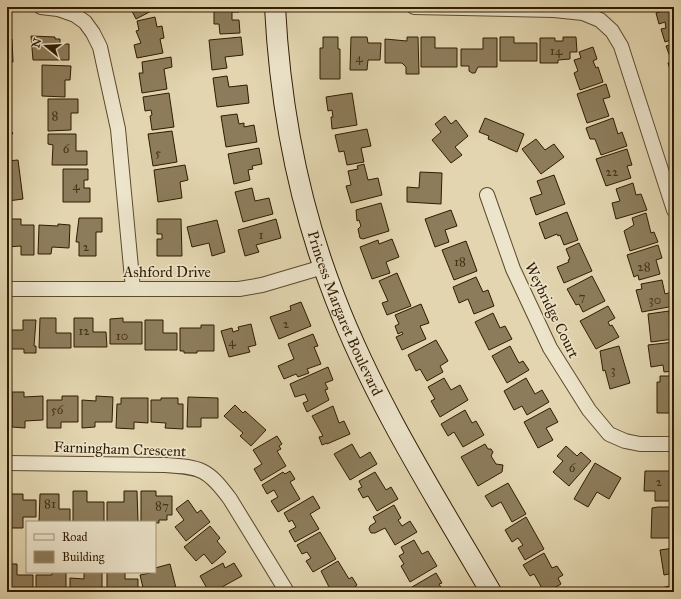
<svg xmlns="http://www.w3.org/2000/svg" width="681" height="599" font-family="'IM FELL Great Primer',serif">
  <rect width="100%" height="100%" fill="#e2d5af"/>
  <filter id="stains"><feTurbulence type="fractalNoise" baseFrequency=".005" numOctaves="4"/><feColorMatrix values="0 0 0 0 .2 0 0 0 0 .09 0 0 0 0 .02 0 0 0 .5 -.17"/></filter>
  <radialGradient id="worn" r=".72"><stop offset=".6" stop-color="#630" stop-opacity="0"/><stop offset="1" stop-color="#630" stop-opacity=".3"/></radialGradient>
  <!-- building -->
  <g fill="#8d7c5b" stroke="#301c00">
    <path d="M 130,7 L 159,7 L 136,19 Z"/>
    <path d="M 214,7 L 239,7 L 239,12 L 232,12 L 232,20 L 239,20 L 240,33 L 220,34 L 219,24 L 214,24 Z"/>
    <path d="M 674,7 L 674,39 L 665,42 L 661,29 L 666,28 L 665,22 L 659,24 L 656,13 Z"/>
    <path d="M 155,17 L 157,27 L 162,26 L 164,38 L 160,39 L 163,53 L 137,58 L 134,45 L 141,43 L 136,31 L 139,30 L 137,21 Z"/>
    <path d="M 31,36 L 55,37 L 55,39 L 60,39 L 60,44 L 69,44 L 69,60 L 33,60 Z"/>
    <path d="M 241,37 L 243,55 L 225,57 L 227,68 L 212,70 L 209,40 Z"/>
    <path d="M 323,37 L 338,37 L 338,49 L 340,49 L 340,79 L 320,79 L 320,48 L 323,48 Z"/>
    <path d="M 351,37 L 367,37 L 368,43 L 381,43 L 380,60 L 368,60 L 367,70 L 350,70 Z"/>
    <path d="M 407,37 L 418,37 L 419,74 L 406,74 L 406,67 L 402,63 L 385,63 L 385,39 L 407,41 Z"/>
    <path d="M 421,37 L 435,37 L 435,48 L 457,48 L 457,67 L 421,67 Z"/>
    <path d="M 500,37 L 514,37 L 514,43 L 537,43 L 537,61 L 500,61 Z"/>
    <path d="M 563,37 L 576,37 L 577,52 L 570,52 L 570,59 L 558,60 L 558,63 L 540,63 L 540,38 L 555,38 L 555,41 L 563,41 Z"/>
    <path d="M 483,38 L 497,38 L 497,67 L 478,67 L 475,73 L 472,73 L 469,71 L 469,66 L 461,66 L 461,49 L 483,49 Z"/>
    <path d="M 7,39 L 12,39 L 13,62 L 7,63 Z"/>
    <path d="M 674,44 L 674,75 L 672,76 L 668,63 L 672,62 L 666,46 Z"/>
    <path d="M 593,47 L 597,59 L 593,61 L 596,68 L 598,67 L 603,82 L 580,90 L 574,73 L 578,71 L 574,60 L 581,58 L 579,52 Z"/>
    <path d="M 171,57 L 172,67 L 164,69 L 167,89 L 142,93 L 139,73 L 143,73 L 142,62 Z"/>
    <path d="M 42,65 L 71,66 L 70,80 L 65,80 L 65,97 L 42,96 Z"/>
    <path d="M 227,76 L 229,87 L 247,85 L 249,103 L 217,107 L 213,78 Z"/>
    <path d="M 606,84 L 610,97 L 603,99 L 609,116 L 587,123 L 577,94 Z"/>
    <path d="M 169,93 L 174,127 L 152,130 L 150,116 L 152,115 L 151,110 L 145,111 L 143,97 Z"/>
    <path d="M 352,93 L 357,125 L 332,129 L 331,117 L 333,117 L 332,110 L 328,111 L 326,97 Z"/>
    <path d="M 48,99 L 78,99 L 78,113 L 71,113 L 71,130 L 48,131 Z"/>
    <path d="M 237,114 L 239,124 L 244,123 L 244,127 L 254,125 L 257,142 L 226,147 L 221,116 Z"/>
    <path d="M 445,116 L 451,124 L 456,120 L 468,136 L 455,147 L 462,155 L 451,163 L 432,140 L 441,132 L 435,124 Z"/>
    <path d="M 485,118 L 524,134 L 517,152 L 488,139 L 489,136 L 479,132 Z"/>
    <path d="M 613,118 L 618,134 L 622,132 L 627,146 L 601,155 L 595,139 L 590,139 L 586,128 Z"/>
    <path d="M 7,128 L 13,133 L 7,141 Z"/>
    <path d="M 367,129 L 371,146 L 361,148 L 364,162 L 347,165 L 344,151 L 339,152 L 335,135 Z"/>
    <path d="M 172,131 L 177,162 L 153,166 L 148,134 Z"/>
    <path d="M 48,134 L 76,134 L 76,151 L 87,151 L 87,165 L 52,165 L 53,145 L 48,144 Z"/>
    <path d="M 536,139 L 545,150 L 554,144 L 564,157 L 541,174 L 522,149 Z"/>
    <path d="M 259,148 L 262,164 L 252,166 L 253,169 L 248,170 L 250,180 L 234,184 L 228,154 Z"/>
    <path d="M 627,149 L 632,165 L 627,166 L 631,178 L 606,186 L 596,159 Z"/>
    <path d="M 18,160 L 23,199 L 8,201 L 7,161 Z"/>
    <path d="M 364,164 L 368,180 L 378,178 L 382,195 L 351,203 L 346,186 L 351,185 L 348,171 L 358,169 L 357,166 Z"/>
    <path d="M 185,165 L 188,180 L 180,182 L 182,198 L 158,202 L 154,170 Z"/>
    <path d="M 63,169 L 88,169 L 88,180 L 84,180 L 84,188 L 90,188 L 90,202 L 63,202 Z"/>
    <path d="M 420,172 L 442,173 L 441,204 L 407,202 L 407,187 L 419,188 Z"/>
    <path d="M 554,175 L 565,204 L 536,215 L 530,198 L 542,194 L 537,181 Z"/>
    <path d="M 633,183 L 636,195 L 641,194 L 647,210 L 616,219 L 612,203 L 620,201 L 616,189 Z"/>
    <path d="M 252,188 L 255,201 L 269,198 L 273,214 L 243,222 L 235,192 Z"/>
    <path d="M 381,203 L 389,231 L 363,239 L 360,238 L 358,229 L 361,226 L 359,220 L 357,221 L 356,210 Z"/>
    <path d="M 451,210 L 457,226 L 445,230 L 449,242 L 435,247 L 425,219 Z"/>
    <path d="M 567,212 L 578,240 L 564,245 L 560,235 L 558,236 L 557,234 L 545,239 L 539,223 Z"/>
    <path d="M 646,213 L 651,233 L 654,232 L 658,242 L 630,251 L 624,231 L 634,225 L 632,218 Z"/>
    <path d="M 79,218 L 102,218 L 102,232 L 96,232 L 96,256 L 79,256 L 79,242 L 76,242 Z"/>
    <path d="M 7,219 L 21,219 L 21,225 L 34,225 L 34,255 L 21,255 L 21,246 L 7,247 Z"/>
    <path d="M 157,219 L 181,219 L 182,256 L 157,256 L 157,239 L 162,239 L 162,234 L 157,234 Z"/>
    <path d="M 276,219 L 281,238 L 256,245 L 259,252 L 245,256 L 238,230 Z"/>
    <path d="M 217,220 L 225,252 L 212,256 L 209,243 L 192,247 L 187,227 Z"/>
    <path d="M 58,224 L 70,225 L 69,248 L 52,247 L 51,254 L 38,254 L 39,225 L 58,226 Z"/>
    <path d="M 392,239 L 399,257 L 386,262 L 390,273 L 372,279 L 360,247 L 378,240 L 379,244 Z"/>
    <path d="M 466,241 L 477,271 L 454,280 L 442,250 Z"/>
    <path d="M 579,243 L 592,271 L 564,283 L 557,267 L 569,262 L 568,260 L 570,259 L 566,249 Z"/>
    <path d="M 658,245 L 662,258 L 656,260 L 660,274 L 639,280 L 638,275 L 634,277 L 627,255 Z"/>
    <path d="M 397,273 L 411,306 L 387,315 L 382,303 L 388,301 L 379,281 Z"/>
    <path d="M 592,276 L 605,301 L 583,312 L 579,304 L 576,305 L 567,289 Z"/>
    <path d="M 476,277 L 483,292 L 488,290 L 494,306 L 474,314 L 468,299 L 459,303 L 453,287 Z"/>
    <path d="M 662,280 L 665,294 L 672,292 L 674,306 L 642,312 L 636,290 L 642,289 L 641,284 Z"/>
    <path d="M 301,302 L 311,326 L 279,339 L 270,317 L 291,310 L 290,306 Z"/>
    <path d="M 421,304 L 429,323 L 420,326 L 426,339 L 402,350 L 396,337 L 403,334 L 402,332 L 398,334 L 395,326 L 399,324 L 395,315 Z"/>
    <path d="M 608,306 L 615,318 L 608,322 L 610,326 L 612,325 L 619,337 L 596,349 L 580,321 Z"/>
    <path d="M 669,311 L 671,329 L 674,329 L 674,339 L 651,342 L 648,314 Z"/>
    <path d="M 493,313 L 500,328 L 505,326 L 512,339 L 489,350 L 475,322 Z"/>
    <path d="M 40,318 L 56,318 L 56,333 L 71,333 L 71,348 L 39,348 Z"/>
    <path d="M 74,318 L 93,318 L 93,332 L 106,332 L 107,347 L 74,347 Z"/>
    <path d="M 123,318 L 123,322 L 142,322 L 142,344 L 110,344 L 110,319 Z"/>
    <path d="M 23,320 L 36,320 L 34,346 L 36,346 L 36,353 L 24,353 L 24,349 L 7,349 L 7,330 L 23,330 Z"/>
    <path d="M 145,320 L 163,320 L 163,333 L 177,333 L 177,350 L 145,350 Z"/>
    <path d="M 251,324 L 256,345 L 248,347 L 250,352 L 229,357 L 221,331 L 232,328 L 233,332 L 239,330 L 238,327 Z"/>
    <path d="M 201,325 L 214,325 L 214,351 L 197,351 L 197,353 L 184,353 L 184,351 L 180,351 L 180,328 L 201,328 Z"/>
    <path d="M 313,334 L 318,346 L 314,347 L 321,364 L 307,369 L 309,373 L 298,377 L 296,374 L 284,379 L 278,366 L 294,359 L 288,344 Z"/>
    <path d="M 436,340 L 448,361 L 440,366 L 443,372 L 427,381 L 420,369 L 416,371 L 408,355 Z"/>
    <path d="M 674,342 L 674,371 L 664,372 L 663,365 L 651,367 L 648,345 Z"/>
    <path d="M 510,346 L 519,363 L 523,361 L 529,370 L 507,383 L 492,356 Z"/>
    <path d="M 619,346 L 630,383 L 610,389 L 605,370 L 603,371 L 600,351 Z"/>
    <path d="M 328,367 L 333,380 L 325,383 L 328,389 L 325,390 L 329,400 L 307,412 L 303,403 L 308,401 L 305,394 L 295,397 L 290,384 Z"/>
    <path d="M 660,376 L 674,376 L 674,413 L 657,413 L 657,382 L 660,382 Z"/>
    <path d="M 444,378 L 451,390 L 460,385 L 468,400 L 440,417 L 431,401 L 435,399 L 428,387 Z"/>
    <path d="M 526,378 L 535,394 L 542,390 L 549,402 L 527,415 L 522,406 L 514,410 L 504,391 Z"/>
    <path d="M 12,392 L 24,392 L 24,397 L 43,396 L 43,420 L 25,421 L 25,428 L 12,427 Z"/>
    <path d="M 62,396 L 78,396 L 78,422 L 61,422 L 61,428 L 47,428 L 47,400 L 62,400 Z"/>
    <path d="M 96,396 L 113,397 L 112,422 L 95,422 L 95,427 L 82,428 L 82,400 L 96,401 Z"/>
    <rect x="7" y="397" width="2" height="31"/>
    <path d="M 188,397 L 218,398 L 218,418 L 201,418 L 201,427 L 187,427 Z"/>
    <path d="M 121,398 L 148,398 L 148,423 L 134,422 L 134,429 L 116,428 L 117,404 L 121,404 Z"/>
    <path d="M 161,398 L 178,398 L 178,404 L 183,404 L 183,429 L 165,428 L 166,423 L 151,422 L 151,400 L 161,400 Z"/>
    <path d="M 235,405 L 243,413 L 245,411 L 266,430 L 251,446 L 240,436 L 243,433 L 224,416 Z"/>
    <path d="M 333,406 L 339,423 L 344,421 L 350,434 L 327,444 L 327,443 L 322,445 L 319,437 L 323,436 L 312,416 Z"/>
    <path d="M 550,408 L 558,422 L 546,428 L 553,440 L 538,448 L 524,422 Z"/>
    <path d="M 465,410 L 472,423 L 476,421 L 484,435 L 463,447 L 454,432 L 448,436 L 441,424 Z"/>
    <path d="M 277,436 L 282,444 L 279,446 L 281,449 L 277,451 L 286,466 L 261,481 L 254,469 L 262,464 L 253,450 Z"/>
    <path d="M 352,444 L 360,458 L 370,452 L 377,464 L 350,480 L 334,454 Z"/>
    <path d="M 485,444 L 488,449 L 491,449 L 493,452 L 491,456 L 496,464 L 503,465 L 502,472 L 478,486 L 461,457 Z"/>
    <path d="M 566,446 L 577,456 L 581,452 L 591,461 L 569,486 L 553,472 L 563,461 L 557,456 Z"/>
    <path d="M 595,463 L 621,478 L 609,499 L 597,492 L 588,507 L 574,499 Z"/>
    <path d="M 290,471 L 295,479 L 290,482 L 300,499 L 278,512 L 271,501 L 278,497 L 274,490 L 267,494 L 262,485 L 283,472 L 285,474 Z"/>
    <path d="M 645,471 L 674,471 L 673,501 L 655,501 L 655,491 L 644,491 Z"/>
    <path d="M 375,472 L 386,490 L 391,487 L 398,499 L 377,511 L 368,496 L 363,498 L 358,489 L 362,487 L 359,481 Z"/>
    <path d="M 508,483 L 526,514 L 512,522 L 501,502 L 492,507 L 485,496 Z"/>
    <path d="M 73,491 L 87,491 L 87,502 L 104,502 L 104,522 L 73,522 Z"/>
    <path d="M 124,491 L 137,491 L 138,522 L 107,522 L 107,502 L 124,502 Z"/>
    <path d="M 141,491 L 156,491 L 156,496 L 172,496 L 172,515 L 167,515 L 167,520 L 159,520 L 159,523 L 141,522 Z"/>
    <path d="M 7,494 L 23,494 L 23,500 L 36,500 L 36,517 L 23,517 L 23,528 L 7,528 Z"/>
    <path d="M 40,494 L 59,494 L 59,509 L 70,509 L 70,522 L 39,522 Z"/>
    <path d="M 313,496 L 320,508 L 310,514 L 319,529 L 295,542 L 289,531 L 296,527 L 292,520 L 289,522 L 284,513 Z"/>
    <path d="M 188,500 L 197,513 L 201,510 L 210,522 L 186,541 L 175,527 L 184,520 L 176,509 Z"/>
    <path d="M 394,505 L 401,518 L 398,520 L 402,526 L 410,521 L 417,532 L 395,545 L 385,528 L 375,533 L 371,533 L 369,529 L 370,526 L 376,522 L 373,517 Z"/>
    <path d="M 658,507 L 674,507 L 674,538 L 651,538 L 652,508 Z"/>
    <path d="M 526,517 L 544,549 L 525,560 L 518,548 L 523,545 L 518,538 L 512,542 L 505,530 Z"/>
    <path d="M 210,526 L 220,538 L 217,541 L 226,552 L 212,564 L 204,554 L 196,561 L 184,547 Z"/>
    <path d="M 320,532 L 336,559 L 313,572 L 306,561 L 311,558 L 307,552 L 302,554 L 297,545 Z"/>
    <path d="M 414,540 L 422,554 L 428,551 L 437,566 L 410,582 L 401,566 L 404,564 L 399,556 L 404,553 L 401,547 Z"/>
    <path d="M 674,548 L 674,573 L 664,575 L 660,550 Z"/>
    <path d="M 544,553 L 552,568 L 557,566 L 563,575 L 558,578 L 561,584 L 547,592 L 544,592 L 534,574 L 530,576 L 523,565 Z"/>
    <path d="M 338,561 L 349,579 L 352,577 L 357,585 L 349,592 L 324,592 L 329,587 L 321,571 Z"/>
    <path d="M 223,563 L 225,568 L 234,563 L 242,576 L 222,587 L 223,591 L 221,592 L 209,592 L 200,576 Z"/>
    <path d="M 7,564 L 17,564 L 17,575 L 33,575 L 33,592 L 7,592 Z"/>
    <path d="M 170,564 L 176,588 L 158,592 L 144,592 L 140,575 L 155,572 L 155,568 Z"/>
    <path d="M 52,572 L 66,572 L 66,592 L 36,592 L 36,575 L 52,575 Z"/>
    <path d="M 84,572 L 102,572 L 102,592 L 70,592 L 70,578 L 84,579 Z"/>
    <path d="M 107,572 L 125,572 L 125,579 L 138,579 L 138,592 L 107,592 Z"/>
    <path d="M 436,573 L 442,583 L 439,584 L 443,591 L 449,588 L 452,592 L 415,592 L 412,587 Z"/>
    <path d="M 674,585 L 674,592 L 653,592 L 653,590 Z"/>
    <path d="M 565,587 L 568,592 L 556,592 Z"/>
  </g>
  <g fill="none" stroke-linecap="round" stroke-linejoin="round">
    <!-- street casing -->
    <g stroke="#5c4a2c" stroke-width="16">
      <g id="street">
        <path d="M 41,7 L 58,9 L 75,15 L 85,22 L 93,33 L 100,47 L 118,129 L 133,289"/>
        <path d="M 414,7 L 554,10 L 583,13 L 600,20 L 612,31 L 621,46 L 674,210"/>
        <path d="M 487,195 L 513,269 L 550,348 L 589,410 L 609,434 L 625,441 L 640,444 L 674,444"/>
        <path d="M 7,289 L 239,289 L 262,285 L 323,267"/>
        <path d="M 7,463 L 165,465 C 201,467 208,469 230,499 L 287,592"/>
      </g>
    </g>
    <!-- secondary casing -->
    <g stroke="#301c00" stroke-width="22">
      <g id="secondary">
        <path id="s1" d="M 275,7 C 280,105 299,206 335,298 C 375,402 435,496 491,592"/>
      </g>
    </g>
    <!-- street -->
    <use href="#street" stroke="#ece4cb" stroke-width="14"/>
    <!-- secondary -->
    <use href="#secondary" stroke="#ece4cb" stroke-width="20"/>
  </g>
  <g text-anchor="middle" stroke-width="3.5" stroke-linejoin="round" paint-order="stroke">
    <!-- number labels -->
    <g font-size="13" fill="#473417">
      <text x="556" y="55">14</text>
      <text x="359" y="62">4</text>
      <text x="55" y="120">8</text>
      <text x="66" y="153">6</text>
      <text x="158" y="157">5</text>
      <text x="612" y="176">22</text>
      <text x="76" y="190">4</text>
      <text x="261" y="239">1</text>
      <text x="86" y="251">2</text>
      <text x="460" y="266">18</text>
      <text x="644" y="271">28</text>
      <text x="582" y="301">7</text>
      <text x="655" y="304">30</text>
      <text x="286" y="328">2</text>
      <text x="84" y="335">12</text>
      <text x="122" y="340">10</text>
      <text x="232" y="346">4</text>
      <text x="613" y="374">3</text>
      <text x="57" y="414">56</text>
      <text x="572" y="472">6</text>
      <text x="659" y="486">2</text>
      <text x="50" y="508">81</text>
      <text x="162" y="510">87</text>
    </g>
    <!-- street labels -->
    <g font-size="15" fill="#301c00" stroke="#ece4cb">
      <text x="167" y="277">Ashford Drive</text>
      <text transform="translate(552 310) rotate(64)" y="5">Weybridge Court</text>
      <text dy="5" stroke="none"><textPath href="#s1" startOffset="316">Princess Margaret Boulevard</textPath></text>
      <text transform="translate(120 449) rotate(2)" y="5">Farningham Crescent</text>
    </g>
  </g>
  <!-- margin -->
  <rect width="681" height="599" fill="none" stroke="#e2d5af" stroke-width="24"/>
  <rect x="8" y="8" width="665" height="583" fill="none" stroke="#301c00" stroke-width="2"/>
  <rect x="12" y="12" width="657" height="575" fill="none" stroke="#301c00"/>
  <!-- legend -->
  <rect x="26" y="521" width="130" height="52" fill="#ece4cb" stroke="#a1947a"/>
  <rect x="34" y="534" width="20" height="6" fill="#ece4cb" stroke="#a1947a"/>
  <text x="62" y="541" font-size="12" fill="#301c00">Road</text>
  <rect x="34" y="551" width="20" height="12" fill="#8d7c5b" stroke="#a1947a"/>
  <text x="62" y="561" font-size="12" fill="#301c00">Building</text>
  <!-- north arrow -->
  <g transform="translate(46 46) rotate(288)" stroke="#ece4cb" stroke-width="3" paint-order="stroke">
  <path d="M0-3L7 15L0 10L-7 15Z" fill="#301c00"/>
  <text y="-6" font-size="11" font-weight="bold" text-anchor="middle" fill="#301c00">N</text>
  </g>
  <rect width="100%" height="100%" filter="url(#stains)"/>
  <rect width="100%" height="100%" fill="url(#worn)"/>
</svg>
